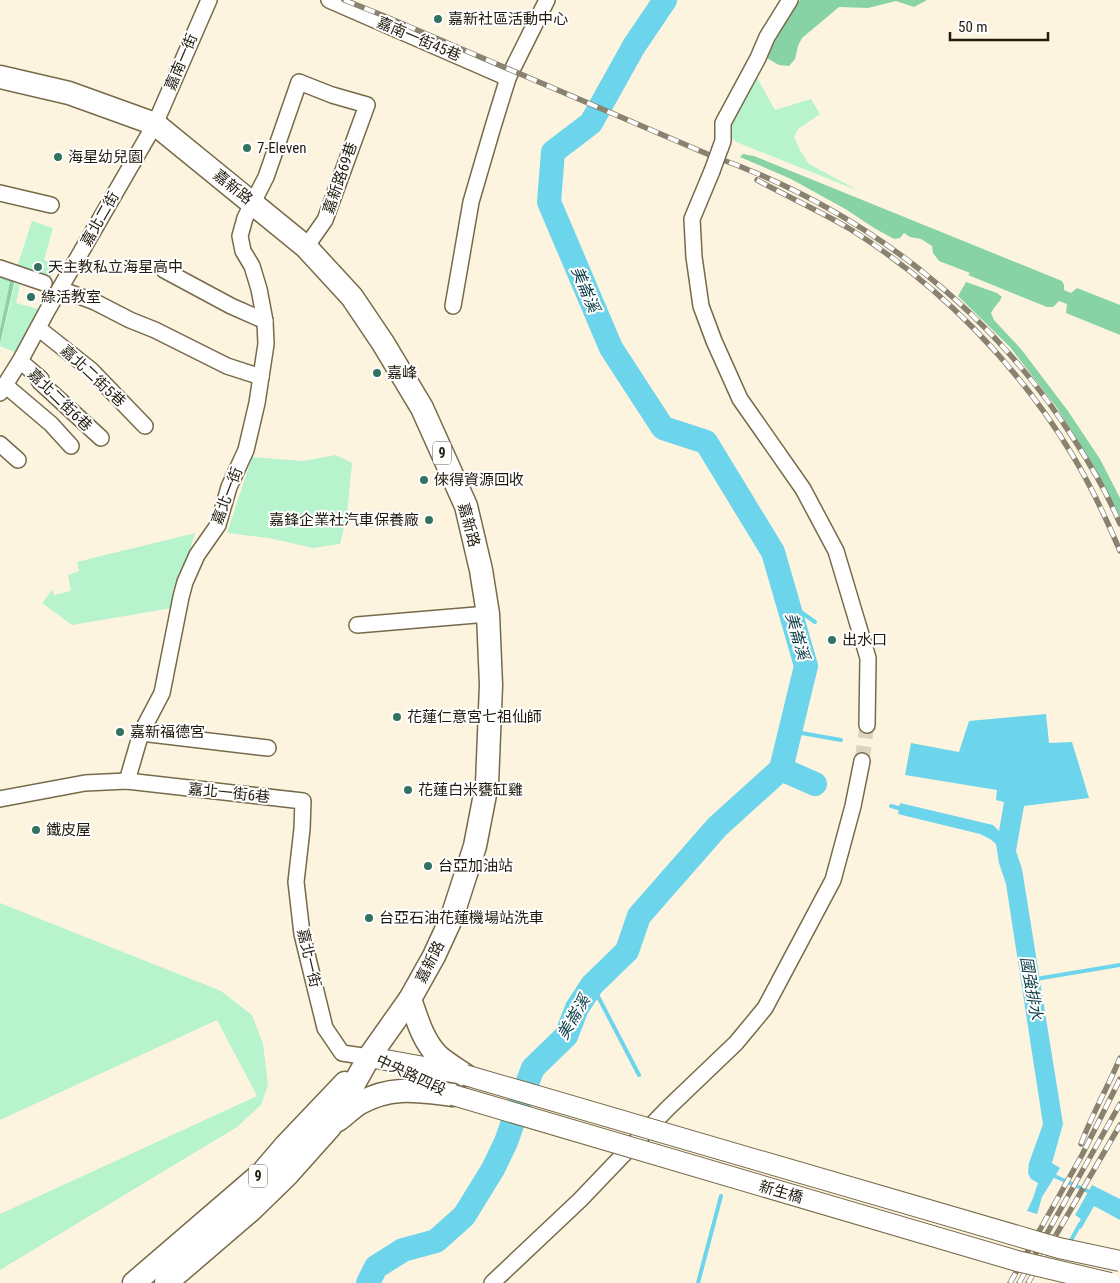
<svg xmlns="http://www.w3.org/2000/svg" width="1120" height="1283" font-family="'Roboto Condensed','Noto Sans TC',sans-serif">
  <rect width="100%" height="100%" fill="#fdf4df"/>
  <!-- green -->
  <g fill="#b7f3cd">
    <path d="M 755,74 L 775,110 L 811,99 L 820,114 L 798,129 L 794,137 L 801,152 L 809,164 L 859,191 L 736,142 L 728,135 L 727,126 Z"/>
    <path d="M 32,221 L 53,228 L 44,260 L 56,264 L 52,276 L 46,275 L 45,279 L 16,270 Z"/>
    <path d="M 0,278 L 10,282 L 0,327 Z"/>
    <path d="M 15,283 L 20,285 L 16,303 L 41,310 L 22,355 L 0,346 Z"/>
    <path d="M 336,455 L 352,463 L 347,515 L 340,544 L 313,548 L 269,538 L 227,533 L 252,457 L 303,461 Z"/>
    <path d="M 195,533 L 172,608 L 72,625 L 42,603 L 53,589 L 54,595 L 71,591 L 68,575 L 79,571 L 77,562 Z"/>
    <path d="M 0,903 L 221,991 L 252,1015 L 263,1044 L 268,1085 L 261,1105 L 237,1127 L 0,1270 L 0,1214 L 257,1096 L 217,1020 L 0,1120 Z"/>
  </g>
  <!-- forest -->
  <g fill="#87d3a5">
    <path d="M 800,0 L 927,0 L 914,7 L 896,1 L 868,8 L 839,7 L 802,38 L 798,46 L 795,59 L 789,66 L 779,65 L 765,57 L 782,26 Z"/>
    <path d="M 743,154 L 754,156 L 1062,281 L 1064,285 L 1064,290 L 1071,293 L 1077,288 L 1120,305 L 1120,335 L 1066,313 L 1067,304 L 1059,301 L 1053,307 L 1047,307 L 968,275 L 970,273 L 939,261 L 933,253 L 932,246 L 921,239 L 910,237 L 904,233 L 900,238 L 894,239 L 874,228 L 847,210 L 791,179 L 740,157 Z"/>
    <path d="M 0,273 L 15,279 L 0,344 L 0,329 L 10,282 L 0,278 Z"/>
    <path d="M 966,282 L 997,293 L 1002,297 C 999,303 994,307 991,313 L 994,320 L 1021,349 L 1068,411 L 1100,459 L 1120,498 L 1120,517 L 1094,467 L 1057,408 L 1010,347 L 958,296 Z"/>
  </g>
  <!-- water -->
  <g fill="#6cd4eb">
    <path d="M 1046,714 L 1049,743 L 1072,742 L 1089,798 L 1024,806 L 1016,851 L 1022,869 L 1063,1124 L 1052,1163 L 1060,1168 L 1042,1197 L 1037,1214 L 1027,1211 L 1033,1198 L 1038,1183 L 1031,1179 L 1028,1173 L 1029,1163 L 1043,1124 L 1006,884 L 999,863 L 996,844 L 990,839 L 980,834 L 898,814 L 900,803 L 993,825 L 999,831 L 1004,802 L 996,800 L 997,790 L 905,775 L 911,743 L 959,752 L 969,721 Z"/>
    <path d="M 1092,1185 L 1120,1199 L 1120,1220 L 1094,1206 L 1081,1229 L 1077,1227 L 1081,1219 L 1075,1215 Z"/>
  </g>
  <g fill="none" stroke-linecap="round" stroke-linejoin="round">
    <!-- stream -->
    <g stroke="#6cd4eb" stroke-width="4">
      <path d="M 788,603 L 815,622"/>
      <path d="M 790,731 L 841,740"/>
      <path d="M 891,806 L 902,809"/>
      <path d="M 1036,979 L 1120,965"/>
      <path d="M 592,985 L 639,1075"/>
      <path d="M 1050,1174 L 1092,1193"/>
      <path d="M 1069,1244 L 1080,1224"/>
      <path d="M 698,1283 L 721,1196"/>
    </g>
    <!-- river -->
    <g stroke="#6cd4eb" stroke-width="24">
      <path d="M 781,769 L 815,784"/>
      <path d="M 368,1283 L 376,1267 L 403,1250 L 436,1241 L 464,1216 L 493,1169 L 506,1142 L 521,1099 L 533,1068 L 566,1036 L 577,1008 L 592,985 L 627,951 L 639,916 L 717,827 L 781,769 L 806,666 L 773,552 L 706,442 L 663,428 L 611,348 L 549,202 L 553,152 L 591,123 L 634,46 L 665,0"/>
    </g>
    <!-- street-tunnel -->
    <path stroke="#dcd3c0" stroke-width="15" stroke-dasharray="15 8" stroke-linecap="butt" d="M 862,761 L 867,725"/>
    <!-- street casing -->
    <g stroke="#776a49" stroke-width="18">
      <g id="street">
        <path d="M 329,0 L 508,78"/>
        <path d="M 720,149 L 723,141 L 723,123 L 758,58 L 767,37 L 790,0"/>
        <path d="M 712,171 L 692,219 L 694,257 L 701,306 L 714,341 L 740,399 L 803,489 L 836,551 L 868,658 L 867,725"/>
        <path d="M 0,193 L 51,205"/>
        <path d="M 0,268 L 44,283"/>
        <path d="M 164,270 L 231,306 L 265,321"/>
        <path d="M 60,289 L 95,302 L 130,320 L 155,330 L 227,366 L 261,377"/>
        <path d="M 453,306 L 471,202 L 492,130 L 508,78 L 547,0"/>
        <path d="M 38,328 L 91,370 L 145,426"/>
        <path d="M 20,361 L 41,379 L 39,381 L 101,438"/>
        <path d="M 5,385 L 51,424 L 71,446"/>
        <path d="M 0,393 L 20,361 L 47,311 L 155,124 L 209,0"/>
        <path d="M 0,444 L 18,460"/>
        <path d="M 357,625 L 488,614"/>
        <path d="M 141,733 L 268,748"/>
        <path d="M 127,781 L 141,733 L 162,693 L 181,597 L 185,582 L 197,555 L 218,525 L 229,487 L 246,450 L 257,403 L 266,344 L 265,321 L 259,289 L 252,266 L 243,251 L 240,236 L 245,218 L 266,177 L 299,82 L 332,95 L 367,105 L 325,220 L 306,247"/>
        <path d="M 0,799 L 85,783 L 127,781 L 303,801 L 302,829 L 296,882 L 302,934 L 325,1028 L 342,1053 L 369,1057"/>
        <path d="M 492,1283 L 580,1200 L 667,1109 L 736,1043 L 765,1008 L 833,880 L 853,806 L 862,761"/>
      </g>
    </g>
    <!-- secondary casing -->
    <g stroke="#776a49" stroke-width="22">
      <path id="secondary" d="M 369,1057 L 463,1074"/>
    </g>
    <!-- primary casing -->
    <g stroke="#776a49" stroke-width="25">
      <g id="primary">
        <path d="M 0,77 L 69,93 L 155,124 L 306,247 L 352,297 L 383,343 L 422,408 L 466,506 L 481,570 L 488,614 L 491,685 L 487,784 L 475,846 L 452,917 L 434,956 L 410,999 L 369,1057 L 330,1127 L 288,1174 L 250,1211 L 166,1283"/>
        <path d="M 410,999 C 417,1019 423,1041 438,1056 C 446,1063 456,1069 465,1075"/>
        <path d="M 338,1120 C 346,1114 353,1107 360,1103 C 392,1085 419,1091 453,1095"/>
        <path d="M 134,1283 L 263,1172 L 286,1145 L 345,1083"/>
      </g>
    </g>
    <!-- street -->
    <use href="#street" stroke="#fff" stroke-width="15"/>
    <!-- secondary -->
    <use href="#secondary" stroke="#fff" stroke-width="20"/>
    <!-- primary -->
    <use href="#primary" stroke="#fff" stroke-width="22"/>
    <!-- rail casing -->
    <g stroke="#898271" stroke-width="5.5">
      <g id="rail">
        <path d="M 344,0 L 382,15 L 712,156 C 861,208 990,307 1075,441 C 1092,467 1108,495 1120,524"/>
        <path d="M 757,180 C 788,197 820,211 850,229 C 941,286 1018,365 1073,456 C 1091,486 1106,518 1120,551"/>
        <path d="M 1081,1144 C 1092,1114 1108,1087 1120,1058"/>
        <path d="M 1010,1283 L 1082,1155 L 1120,1079"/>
        <path d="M 1019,1283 L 1120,1104"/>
        <path d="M 1028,1283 L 1120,1125"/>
      </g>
    </g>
    <!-- rail -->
    <use href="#rail" stroke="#fff" stroke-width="4" stroke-dasharray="11" stroke-linecap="butt"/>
    <!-- street-bridge casing -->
    <g stroke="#776a49" stroke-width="18" stroke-linecap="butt">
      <path id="street-bridge" d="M 712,171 L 720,149"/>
    </g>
    <!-- secondary-bridge casing -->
    <g stroke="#776a49" stroke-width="22" stroke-linecap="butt">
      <g id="secondary-bridge">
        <path d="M 465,1075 L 1059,1248 L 1120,1261"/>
        <path d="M 453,1095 L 1017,1261 L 1110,1283"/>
      </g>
    </g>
    <!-- street-bridge -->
    <use href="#street-bridge" stroke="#fff" stroke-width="15"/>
    <!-- secondary-bridge -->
    <use href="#secondary-bridge" stroke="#fff" stroke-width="20"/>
  </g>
  <!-- markers -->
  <g fill="#317260" stroke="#fff" stroke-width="2">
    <circle cx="438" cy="19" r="5"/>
    <circle cx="247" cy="148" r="5"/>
    <circle cx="58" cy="157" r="5"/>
    <circle cx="38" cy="267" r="5"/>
    <circle cx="31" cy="297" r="5"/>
    <circle cx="377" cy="373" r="5"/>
    <circle cx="424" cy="480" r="5"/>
    <circle cx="429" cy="520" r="5"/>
    <circle cx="832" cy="640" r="5"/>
    <circle cx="397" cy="717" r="5"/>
    <circle cx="120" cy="732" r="5"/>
    <circle cx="408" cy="790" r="5"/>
    <circle cx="36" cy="830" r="5"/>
    <circle cx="428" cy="866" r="5"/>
    <circle cx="369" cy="918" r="5"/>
  </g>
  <g text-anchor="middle" stroke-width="4" stroke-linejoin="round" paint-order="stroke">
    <!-- shield labels -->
    <g fill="#fff" stroke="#635f56" stroke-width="1">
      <rect x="433" y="441.5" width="18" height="23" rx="4"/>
      <rect x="249" y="1164.5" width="18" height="23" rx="4"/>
    </g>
    <g font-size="14" font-weight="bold" fill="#201b0d">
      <text x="442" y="458">9</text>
      <text x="258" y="1181">9</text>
    </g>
    <!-- poi labels -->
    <g font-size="15" fill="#201b0d" stroke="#fff" text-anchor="start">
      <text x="448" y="24">嘉新社區活動中心</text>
      <text x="257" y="153">7-Eleven</text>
      <text x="68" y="162">海星幼兒園</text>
      <text x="48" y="272">天主教私立海星高中</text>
      <text x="41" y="302">綠活教室</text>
      <text x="387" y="378">嘉峰</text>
      <text x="434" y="485">倈得資源回收</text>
      <text x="419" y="525" text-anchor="end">嘉鋒企業社汽車保養廠</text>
      <text x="842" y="645">出水口</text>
      <text x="407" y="722">花蓮仁意宮七祖仙師</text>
      <text x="130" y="737">嘉新福德宮</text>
      <text x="418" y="795">花蓮白米甕缸雞</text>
      <text x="46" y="835">鐵皮屋</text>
      <text x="438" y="871">台亞加油站</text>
      <text x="379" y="923">台亞石油花蓮機場站洗車</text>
    </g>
    <!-- street labels -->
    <g font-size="15" fill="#201b0d" stroke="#fff">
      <text transform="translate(419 39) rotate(23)" y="5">嘉南一街45巷</text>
      <text transform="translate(181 62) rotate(-67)" y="5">嘉南一街</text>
      <text transform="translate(340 178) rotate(-71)" y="5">嘉新路69巷</text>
      <text transform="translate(233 187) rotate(39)" y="5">嘉新路</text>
      <text transform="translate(100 219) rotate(-60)" y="5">嘉北二街</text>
      <text transform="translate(93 376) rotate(43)" y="5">嘉北二街5巷</text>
      <text transform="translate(60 400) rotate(44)" y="5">嘉北二街6巷</text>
      <text transform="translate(227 496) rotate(-69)" y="5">嘉北一街</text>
      <text transform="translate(469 525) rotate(75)" y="5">嘉新路</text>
      <text transform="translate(229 793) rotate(6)" y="5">嘉北一街6巷</text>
      <text transform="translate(309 958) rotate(77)" y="5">嘉北一街</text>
      <text transform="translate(430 962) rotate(-63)" y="5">嘉新路</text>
      <text transform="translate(411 1075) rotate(25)" y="5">中央路四段</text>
      <text transform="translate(781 1192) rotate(16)" y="5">新生橋</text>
    </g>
    <!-- water labels -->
    <g font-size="16" font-style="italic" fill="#0a3c46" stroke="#fff">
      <text transform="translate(586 289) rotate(67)" y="6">美崙溪</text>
      <text transform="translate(798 636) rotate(74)" y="6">美崙溪</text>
      <text transform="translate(1032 988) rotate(80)" y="6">國強排水</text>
      <text transform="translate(573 1017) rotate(-60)" y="6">美崙溪</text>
    </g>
  </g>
  <!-- scale -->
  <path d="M950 32v8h98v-8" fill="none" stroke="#201b0d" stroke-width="2.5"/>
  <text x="958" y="32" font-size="15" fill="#201b0d" stroke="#ffffff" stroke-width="4" paint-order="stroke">50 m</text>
</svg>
